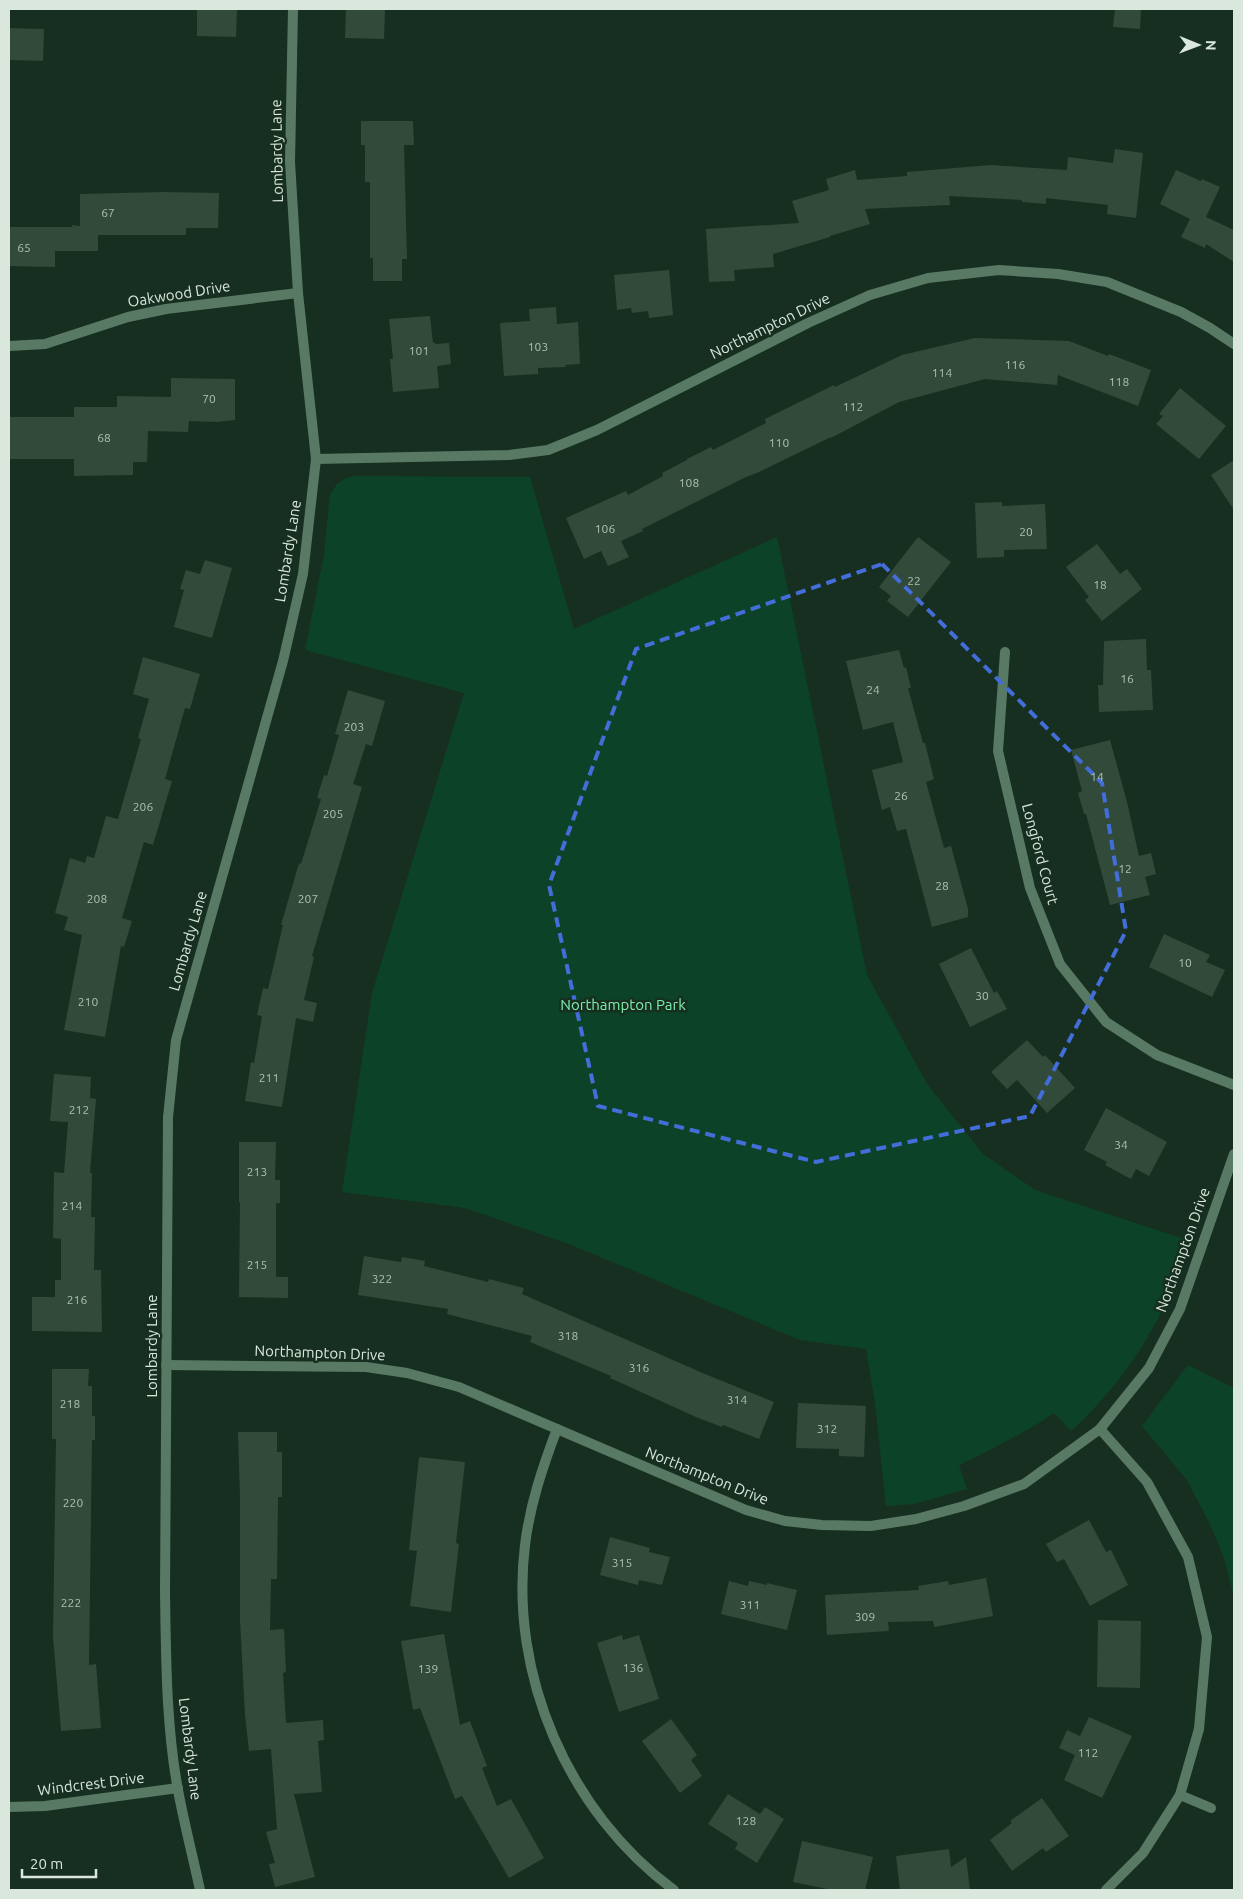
<svg xmlns="http://www.w3.org/2000/svg" width="1243" height="1899" font-family="Ubuntu,sans-serif">
  <rect width="100%" height="100%" fill="#172f20"/>
  <!-- green -->
  <g fill="#0c4328">
    <path d="M 355,476 L 530,477 L 574,629 L 777,537 L 867,975 L 927,1084 L 983,1154 L 1035,1190 L 1187,1240 C 1178,1265 1171,1292 1159,1316 C 1137,1360 1107,1398 1071,1431 L 1054,1413 C 1023,1434 992,1449 959,1465 L 967,1489 L 914,1504 L 886,1506 L 875,1403 L 866,1349 L 800,1340 L 569,1244 L 465,1208 L 342,1192 L 372,993 L 464,693 L 305,650 L 324,555 L 330,494 L 337,484 L 346,478 Z"/>
    <path d="M 1188,1365 L 1234,1388 L 1234,1596 L 1224,1558 L 1210,1524 L 1187,1480 L 1142,1426 Z"/>
  </g>
  <!-- building -->
  <g fill="#314a3a">
    <path d="M 197,9 L 237,9 L 236,37 L 197,36 Z"/>
    <path d="M 346,9 L 385,9 L 384,39 L 345,38 Z"/>
    <path d="M 1115,9 L 1141,9 L 1140,29 L 1113,27 Z"/>
    <path d="M 9,28 L 44,29 L 43,61 L 9,60 Z"/>
    <path d="M 361,121 L 413,121 L 414,145 L 404,145 L 407,259 L 402,259 L 402,281 L 373,281 L 373,258 L 370,258 L 370,182 L 365,182 L 365,145 L 361,145 Z"/>
    <path d="M 1115,149 L 1143,153 L 1136,218 L 1107,214 L 1108,205 L 1046,198 L 1046,204 L 1022,202 L 1022,200 L 949,196 L 950,205 L 865,209 L 870,224 L 830,236 L 830,237 L 773,254 L 774,267 L 734,270 L 735,281 L 709,282 L 706,229 L 799,223 L 792,201 L 829,190 L 826,179 L 855,170 L 857,180 L 907,176 L 907,172 L 990,165 L 1067,170 L 1068,157 L 1113,163 Z"/>
    <path d="M 1176,170 L 1201,181 L 1202,179 L 1220,187 L 1206,217 L 1234,230 L 1234,262 L 1206,244 L 1205,248 L 1181,237 L 1190,219 L 1160,204 Z"/>
    <path d="M 163,192 L 219,193 L 218,228 L 186,228 L 186,235 L 98,235 L 98,251 L 55,251 L 55,267 L 9,266 L 9,227 L 72,227 L 72,225 L 80,226 L 80,194 Z"/>
    <path d="M 669,270 L 673,315 L 649,318 L 648,311 L 632,313 L 631,308 L 617,310 L 614,275 Z"/>
    <path d="M 556,307 L 557,324 L 578,322 L 580,364 L 565,365 L 566,367 L 538,368 L 538,374 L 504,376 L 500,323 L 530,321 L 529,309 Z"/>
    <path d="M 430,316 L 433,343 L 435,342 L 435,344 L 449,343 L 451,364 L 437,366 L 439,388 L 393,392 L 390,359 L 393,359 L 389,319 Z"/>
    <path d="M 975,338 L 1069,341 L 1108,356 L 1109,354 L 1151,370 L 1138,406 L 1058,375 L 1057,385 L 985,379 L 899,402 L 831,438 L 831,437 L 759,472 L 746,477 L 642,529 L 643,531 L 621,541 L 629,557 L 608,566 L 601,551 L 584,559 L 566,518 L 626,491 L 628,495 L 663,476 L 662,473 L 687,460 L 687,459 L 711,447 L 713,450 L 766,423 L 765,419 L 834,385 L 835,387 L 902,355 Z"/>
    <path d="M 171,378 L 235,379 L 235,420 L 217,422 L 189,421 L 188,432 L 148,431 L 147,462 L 133,462 L 133,475 L 74,476 L 74,459 L 9,459 L 9,417 L 74,417 L 74,407 L 117,407 L 117,396 L 171,397 Z"/>
    <path d="M 1180,388 L 1226,426 L 1199,459 L 1156,424 L 1163,416 L 1159,414 Z"/>
    <path d="M 1234,460 L 1234,510 L 1211,475 Z"/>
    <path d="M 1002,502 L 1002,506 L 1045,504 L 1047,549 L 1004,550 L 1004,557 L 977,558 L 975,503 Z"/>
    <path d="M 918,537 L 951,562 L 908,617 L 887,601 L 891,596 L 879,587 Z"/>
    <path d="M 1097,544 L 1120,574 L 1127,569 L 1142,589 L 1102,621 L 1085,600 L 1089,597 L 1066,567 Z"/>
    <path d="M 205,560 L 232,568 L 212,638 L 174,627 L 184,590 L 180,589 L 186,570 L 200,574 Z"/>
    <path d="M 1146,639 L 1147,670 L 1151,670 L 1153,710 L 1099,712 L 1098,685 L 1103,685 L 1104,641 Z"/>
    <path d="M 899,650 L 904,668 L 906,667 L 911,688 L 908,688 L 923,743 L 925,743 L 934,779 L 926,782 L 944,848 L 951,846 L 968,909 L 968,917 L 932,927 L 906,829 L 897,831 L 890,807 L 882,810 L 872,770 L 903,762 L 893,722 L 863,730 L 846,661 Z"/>
    <path d="M 143,657 L 200,674 L 190,709 L 185,708 L 165,779 L 172,781 L 153,845 L 144,842 L 122,918 L 132,921 L 124,947 L 121,946 L 105,1037 L 64,1030 L 82,935 L 64,930 L 68,917 L 55,913 L 70,858 L 85,863 L 87,856 L 94,858 L 106,816 L 118,819 L 141,739 L 138,738 L 149,699 L 133,694 Z"/>
    <path d="M 348,690 L 385,701 L 372,746 L 366,744 L 353,784 L 362,787 L 312,956 L 314,957 L 304,1000 L 317,1003 L 313,1022 L 296,1018 L 282,1107 L 245,1101 L 251,1062 L 254,1063 L 262,1016 L 257,1015 L 263,988 L 268,989 L 283,925 L 281,925 L 299,863 L 301,864 L 321,799 L 317,798 L 324,775 L 327,776 L 339,735 L 335,734 Z"/>
    <path d="M 1110,740 L 1127,802 L 1139,856 L 1151,853 L 1156,874 L 1145,877 L 1150,895 L 1110,905 L 1086,814 L 1084,814 L 1078,793 L 1082,791 L 1071,750 Z"/>
    <path d="M 1164,934 L 1210,955 L 1206,962 L 1225,970 L 1212,997 L 1149,967 Z"/>
    <path d="M 971,948 L 994,993 L 997,991 L 1007,1009 L 970,1027 L 939,964 Z"/>
    <path d="M 1027,1040 L 1043,1057 L 1045,1055 L 1075,1088 L 1047,1113 L 1017,1080 L 1007,1089 L 991,1072 Z"/>
    <path d="M 54,1074 L 91,1077 L 90,1098 L 96,1099 L 90,1173 L 92,1173 L 91,1217 L 95,1217 L 94,1270 L 101,1270 L 102,1332 L 32,1331 L 32,1297 L 55,1297 L 55,1280 L 61,1280 L 61,1239 L 53,1238 L 54,1172 L 64,1173 L 68,1122 L 50,1121 Z"/>
    <path d="M 1106,1108 L 1167,1142 L 1149,1176 L 1136,1169 L 1131,1179 L 1105,1165 L 1107,1162 L 1084,1150 Z"/>
    <path d="M 239,1142 L 276,1142 L 275,1180 L 280,1180 L 280,1203 L 276,1203 L 276,1277 L 288,1277 L 288,1298 L 239,1297 L 240,1202 L 239,1202 Z"/>
    <path d="M 364,1256 L 401,1262 L 402,1257 L 425,1261 L 424,1266 L 488,1282 L 489,1279 L 524,1288 L 522,1294 L 705,1374 L 774,1402 L 759,1439 L 723,1425 L 722,1427 L 696,1417 L 610,1378 L 611,1376 L 530,1342 L 532,1336 L 447,1314 L 448,1309 L 358,1295 Z"/>
    <path d="M 52,1369 L 89,1369 L 88,1386 L 92,1386 L 92,1416 L 95,1416 L 95,1440 L 92,1440 L 89,1665 L 96,1664 L 101,1728 L 61,1731 L 53,1636 L 56,1439 L 52,1439 Z"/>
    <path d="M 798,1403 L 866,1406 L 864,1457 L 839,1456 L 839,1449 L 796,1448 Z"/>
    <path d="M 238,1432 L 277,1432 L 277,1452 L 282,1452 L 282,1497 L 278,1497 L 277,1579 L 271,1579 L 270,1630 L 284,1629 L 286,1672 L 283,1673 L 286,1723 L 323,1720 L 324,1740 L 318,1741 L 322,1792 L 294,1794 L 315,1877 L 275,1887 L 269,1864 L 275,1863 L 266,1832 L 277,1829 L 271,1749 L 249,1751 L 245,1715 L 240,1620 L 240,1497 Z"/>
    <path d="M 419,1457 L 465,1462 L 456,1543 L 459,1544 L 451,1612 L 410,1606 L 417,1551 L 409,1550 Z"/>
    <path d="M 1089,1520 L 1106,1552 L 1111,1550 L 1128,1585 L 1090,1606 L 1064,1559 L 1057,1562 L 1046,1544 Z"/>
    <path d="M 610,1537 L 650,1548 L 649,1552 L 670,1557 L 662,1585 L 639,1580 L 638,1585 L 600,1575 Z"/>
    <path d="M 986,1578 L 993,1616 L 934,1627 L 933,1621 L 888,1622 L 889,1631 L 827,1635 L 825,1595 L 919,1590 L 918,1586 L 948,1581 L 949,1585 Z"/>
    <path d="M 729,1581 L 748,1586 L 749,1581 L 767,1585 L 767,1583 L 797,1590 L 787,1630 L 721,1614 Z"/>
    <path d="M 1098,1620 L 1141,1621 L 1140,1688 L 1097,1687 Z"/>
    <path d="M 444,1634 L 460,1725 L 470,1721 L 487,1766 L 482,1768 L 497,1806 L 511,1799 L 544,1858 L 509,1878 L 462,1796 L 455,1799 L 420,1708 L 413,1710 L 401,1641 Z"/>
    <path d="M 622,1635 L 623,1640 L 639,1635 L 659,1699 L 619,1712 L 597,1643 Z"/>
    <path d="M 1089,1717 L 1132,1736 L 1102,1798 L 1064,1780 L 1075,1755 L 1059,1748 L 1067,1730 L 1080,1736 Z"/>
    <path d="M 671,1719 L 697,1755 L 691,1760 L 702,1776 L 680,1793 L 642,1741 Z"/>
    <path d="M 728,1794 L 760,1814 L 765,1807 L 784,1819 L 757,1863 L 735,1849 L 738,1843 L 708,1824 Z"/>
    <path d="M 1042,1798 L 1069,1836 L 1046,1852 L 1043,1848 L 1012,1871 L 990,1840 L 1012,1823 L 1010,1821 Z"/>
    <path d="M 802,1841 L 873,1857 L 865,1890 L 832,1890 L 793,1882 Z"/>
    <path d="M 949,1849 L 951,1867 L 966,1857 L 970,1890 L 900,1890 L 896,1856 Z"/>
  </g>
  <g fill="none" stroke-linecap="round" stroke-linejoin="round">
    <!-- minor -->
    <g stroke="#587a65" stroke-width="10">
      <path d="M 9,346 L 45,344 L 128,317 L 166,309 L 298,293"/>
      <path d="M 316,459 L 509,455 L 548,450 L 597,430 L 808,323 L 870,295 L 928,278 L 999,270 L 1058,274 L 1107,282 L 1181,312 L 1210,328 L 1234,344"/>
      <path d="M 1005,652 L 998,751 L 1030,888 L 1060,964 L 1106,1022 L 1157,1055 L 1234,1085"/>
      <path d="M 166,1365 L 366,1367 L 407,1373 L 459,1387 L 746,1510 L 785,1521 L 822,1525 L 871,1526 L 916,1519 L 964,1506 L 1024,1484 L 1100,1429 L 1149,1368 L 1180,1309 L 1234,1154"/>
      <path d="M 557,1429 C 543,1466 530,1504 525,1545 C 509,1675 568,1812 674,1890"/>
      <path d="M 1100,1429 L 1147,1482 L 1188,1557 L 1207,1637 L 1199,1729 L 1180,1795 L 1143,1853 L 1106,1890"/>
      <path d="M 1180,1795 L 1211,1808"/>
      <path d="M 9,1807 L 45,1806 L 178,1788"/>
      <path d="M 200,1890 C 193,1857 184,1823 178,1790 C 166,1726 166,1656 165,1592 L 168,1117 L 176,1040 L 283,661 L 303,574 L 316,459 L 298,293 L 290,162 L 293,9"/>
    </g>
  </g>
  <!-- marked area -->
  <path fill="none" stroke="#436dd9" stroke-width="4" stroke-dasharray="10 6" stroke-linejoin="round" d="M 882,564 L 1102,783 L 1126,931 L 1030,1116 L 816,1162 L 598,1106 L 549,885 L 636,649 Z"/>
  <g text-anchor="middle" stroke-width="5" stroke-linejoin="round" paint-order="stroke">
    <!-- number labels -->
    <g font-size="12" fill="#afc0b4">
      <text x="108" y="217">67</text>
      <text x="24" y="252">65</text>
      <text x="538" y="351">103</text>
      <text x="419" y="355">101</text>
      <text x="1015" y="369">116</text>
      <text x="942" y="377">114</text>
      <text x="1119" y="386">118</text>
      <text x="209" y="403">70</text>
      <text x="853" y="411">112</text>
      <text x="104" y="442">68</text>
      <text x="779" y="447">110</text>
      <text x="689" y="487">108</text>
      <text x="605" y="533">106</text>
      <text x="1026" y="536">20</text>
      <text x="914" y="585">22</text>
      <text x="1100" y="589">18</text>
      <text x="1127" y="683">16</text>
      <text x="873" y="694">24</text>
      <text x="354" y="731">203</text>
      <text x="1097" y="781">14</text>
      <text x="901" y="800">26</text>
      <text x="143" y="811">206</text>
      <text x="333" y="818">205</text>
      <text x="1125" y="873">12</text>
      <text x="942" y="890">28</text>
      <text x="97" y="903">208</text>
      <text x="308" y="903">207</text>
      <text x="1185" y="967">10</text>
      <text x="982" y="1000">30</text>
      <text x="88" y="1006">210</text>
      <text x="269" y="1082">211</text>
      <text x="79" y="1114">212</text>
      <text x="1121" y="1149">34</text>
      <text x="257" y="1176">213</text>
      <text x="72" y="1210">214</text>
      <text x="257" y="1269">215</text>
      <text x="382" y="1283">322</text>
      <text x="77" y="1304">216</text>
      <text x="568" y="1340">318</text>
      <text x="639" y="1372">316</text>
      <text x="737" y="1404">314</text>
      <text x="70" y="1408">218</text>
      <text x="827" y="1433">312</text>
      <text x="73" y="1507">220</text>
      <text x="622" y="1567">315</text>
      <text x="71" y="1607">222</text>
      <text x="750" y="1609">311</text>
      <text x="865" y="1621">309</text>
      <text x="633" y="1672">136</text>
      <text x="428" y="1673">139</text>
      <text x="1088" y="1757">112</text>
      <text x="746" y="1825">128</text>
    </g>
    <!-- street labels -->
    <g font-size="15" fill="#d9e7dd" stroke="#172f20">
      <text transform="translate(277 151) rotate(-91)" y="5">Lombardy Lane</text>
      <text transform="translate(179 294) rotate(-9)" y="5">Oakwood Drive</text>
      <text transform="translate(770 326) rotate(-26)" y="5">Northampton Drive</text>
      <text transform="translate(288 551) rotate(-81)" y="5">Lombardy Lane</text>
      <text transform="translate(1040 854) rotate(75)" y="5">Longford Court</text>
      <text transform="translate(188 941) rotate(-74)" y="5">Lombardy Lane</text>
      <text transform="translate(1183 1250) rotate(-70)" y="5">Northampton Drive</text>
      <text transform="translate(152 1346) rotate(-90)" y="5">Lombardy Lane</text>
      <text transform="translate(320 1353) rotate(2)" y="5">Northampton Drive</text>
      <text transform="translate(707 1476) rotate(22)" y="5">Northampton Drive</text>
      <text transform="translate(190 1749) rotate(83)" y="5">Lombardy Lane</text>
      <text transform="translate(91 1784) rotate(-7)" y="5">Windcrest Drive</text>
    </g>
    <!-- park labels -->
    <g font-size="15" fill="#7ef0ae" stroke="#172f20">
      <text x="623" y="1010">Northampton Park</text>
    </g>
  </g>
  <!-- border -->
  <rect width="1243" height="1899" fill="none" stroke="#d9e7dd" stroke-width="20"/>
  <!-- north arrow -->
  <g transform="translate(1198 45) rotate(91)" stroke="#172f20" stroke-width="4" paint-order="stroke">
  <path d="M0-4L9 19L0 12L-9 19Z" fill="#d9e7dd"/>
  <text y="-8" font-size="14" font-weight="bold" text-anchor="middle" fill="#d9e7dd">N</text>
  </g>
  <!-- scale -->
  <path d="M22 1869v8h74v-8" fill="none" stroke="#d9e7dd" stroke-width="2.5"/>
  <text x="30" y="1869" font-size="15" fill="#d9e7dd" stroke="#172f20" stroke-width="4" paint-order="stroke">20 m</text>
</svg>
